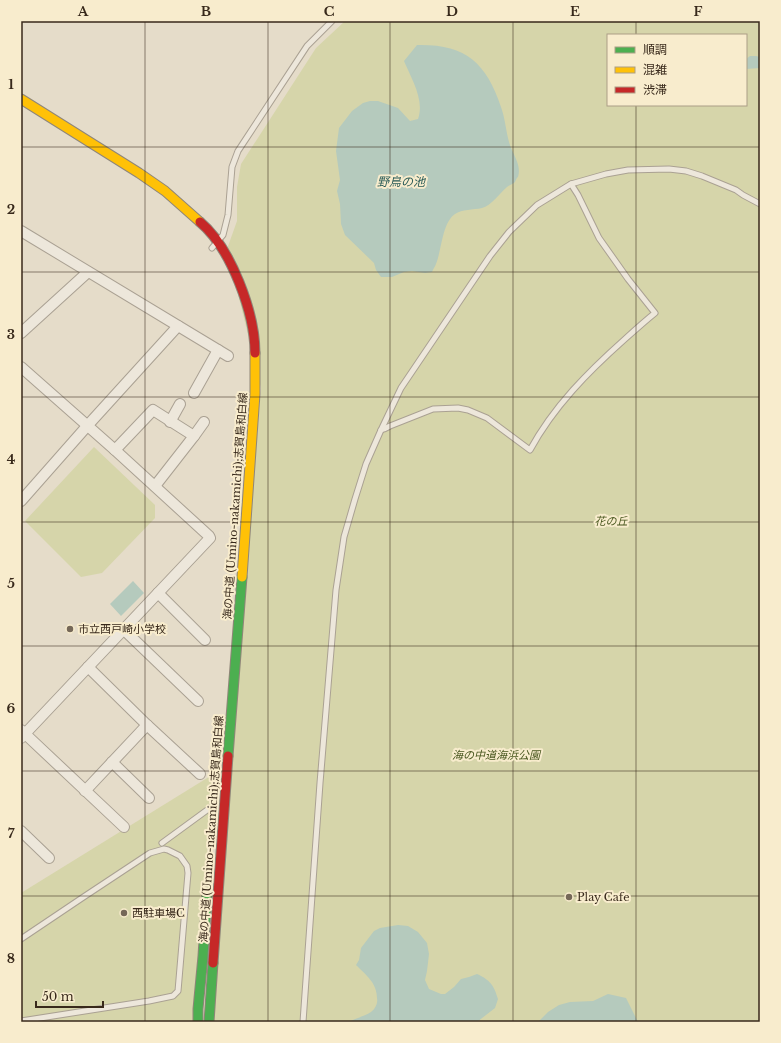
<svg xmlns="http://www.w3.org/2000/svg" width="781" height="1043" font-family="'Libre Baskerville','Noto Sans JP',serif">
  <rect width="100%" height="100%" fill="#e5dcc9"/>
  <!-- green -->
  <g fill="#d6d5aa" fill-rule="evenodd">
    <path d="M 345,21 L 760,21 L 760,1022 L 210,1022 L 261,388 L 227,249 L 237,221 L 237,187 L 241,164 L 316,48 ZM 608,35 L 746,35 L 746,105 L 608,105 Z"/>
    <path d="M 94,447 L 155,505 L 155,518 L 102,573 L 81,577 L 25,521 Z"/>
    <path d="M 212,775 L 211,802 L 194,1022 L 21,1022 L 21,893 Z"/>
  </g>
  <!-- water -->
  <g fill="#b5cabd">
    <path d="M 417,45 C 465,44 486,62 501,107 C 505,118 506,131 509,142 C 512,154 522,164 518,177 C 517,177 515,182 515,182 C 513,184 509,185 507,187 C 500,193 491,206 482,208 C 473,210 462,209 455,214 C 442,223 442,249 436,264 C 435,267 433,269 432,272 L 425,273 L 412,271 L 404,272 L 392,277 L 381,277 L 376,270 L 374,263 L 345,235 L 341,224 L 340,204 L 337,191 L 340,180 L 336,151 L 339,128 L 352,111 L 363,103 L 370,101 L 378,101 L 398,108 L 410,121 L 418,119 C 425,100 411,78 404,61 Z"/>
    <path d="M 750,56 L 756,56 L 760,57 L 760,68 L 746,69 L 746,59 Z"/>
    <path d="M 133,581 L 144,593 L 121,616 L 110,604 Z"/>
    <path d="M 398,925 L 408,926 L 418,932 L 427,943 L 429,954 L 427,971 L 425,980 L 429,989 L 441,994 L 445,994 L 454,987 L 461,979 L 469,977 L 477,974 C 490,980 494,985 498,999 L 495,1008 L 477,1022 L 349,1022 C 356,1018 365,1016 371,1012 C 376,1008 378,1003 377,998 C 377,983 366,975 356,965 L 359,960 L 361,948 L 374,931 L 380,928 Z"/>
    <path d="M 608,994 L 626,998 L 638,1022 L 538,1022 L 548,1012 L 559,1005 L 570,1002 L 593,1001 Z"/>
  </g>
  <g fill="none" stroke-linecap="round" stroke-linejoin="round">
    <!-- lane casing -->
    <g stroke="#aaa193" stroke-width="7">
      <g id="lane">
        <path d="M 212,248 L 223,235 L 228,215 L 232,167 L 238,151 L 307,46 L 332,21"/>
        <path d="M 381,430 L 384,429 L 390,426 L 433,409 L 458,408 L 468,410 L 487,418 L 530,450 C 554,406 588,372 625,339 C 635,330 645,321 655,313 L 628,279 L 599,238 L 578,195 L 571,184"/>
        <path d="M 162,843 L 214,805"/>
        <path d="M 21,939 L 82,898 L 150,853 L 164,849 L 168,850 L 180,856 L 187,866 L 188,873 L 178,991 L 173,996 L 149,1001 L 21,1021"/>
        <path d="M 303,1022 L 320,783 L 336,590 L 344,537 L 355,499 L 366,464 L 381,430 L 401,388 L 490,256 L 509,232 L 537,205 L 571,184 L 606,174 L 628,170 L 669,169 L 686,171 L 702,176 L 736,190 L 743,195 L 760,204"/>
      </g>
    </g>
    <!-- street casing -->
    <g stroke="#aaa193" stroke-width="12">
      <g id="street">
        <path d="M 21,231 L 218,350 L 194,393"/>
        <path d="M 21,333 L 88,272"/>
        <path d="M 218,350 L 228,356"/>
        <path d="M 21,367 L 115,450 L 209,536 L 210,538 L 21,738"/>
        <path d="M 170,422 L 180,404"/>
        <path d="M 194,436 L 204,422"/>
        <path d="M 115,450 L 153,410 L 194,436 L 155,486"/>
        <path d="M 21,501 L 88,425 L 178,326"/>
        <path d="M 158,593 L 205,640"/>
        <path d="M 123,629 L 198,701"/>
        <path d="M 88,667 L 147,725 L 200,774"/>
        <path d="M 21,730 L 124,827"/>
        <path d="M 112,762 L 149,798"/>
        <path d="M 85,791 L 147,725"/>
        <path d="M 21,831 L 49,858"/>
      </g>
    </g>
    <!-- fast casing -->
    <g stroke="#8f8679" stroke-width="11">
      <g id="fast">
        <path d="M 228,756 L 242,577"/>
        <path d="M 198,1022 L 198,1009 L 203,956 L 207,892"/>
        <path d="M 209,1022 L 213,963"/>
      </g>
    </g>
    <!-- slow casing -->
    <g stroke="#8f8679" stroke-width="11">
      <g id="slow">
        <path d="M 21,99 L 139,173 L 165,191 L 200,222"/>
        <path d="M 242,577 L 255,394 L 255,353"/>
      </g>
    </g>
    <!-- jam casing -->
    <g stroke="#8f8679" stroke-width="11">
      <g id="jam">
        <path d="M 200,222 C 231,248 255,313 255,353"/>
        <path d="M 213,963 L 228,756"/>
      </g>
    </g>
    <!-- lane -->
    <use href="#lane" stroke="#ede7db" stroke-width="5"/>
    <!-- street -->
    <use href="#street" stroke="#ede7db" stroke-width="10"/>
    <!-- fast -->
    <use href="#fast" stroke="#4caf50" stroke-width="9"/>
    <!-- slow -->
    <use href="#slow" stroke="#ffc107" stroke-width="9"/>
    <!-- jam -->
    <use href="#jam" stroke="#c62828" stroke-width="9"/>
  </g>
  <!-- grid -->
  <path fill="none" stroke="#38291b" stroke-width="1" stroke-opacity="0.55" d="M 145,21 L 145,1022M 268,21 L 268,1022M 390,21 L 390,1022M 513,21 L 513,1022M 636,21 L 636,35M 636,105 L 636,1022M 21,147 L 760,147M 21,272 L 760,272M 21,397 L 760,397M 21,522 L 760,522M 21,646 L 760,646M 21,771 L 760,771M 21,896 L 760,896"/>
  <!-- markers -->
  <g fill="#756858" stroke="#f8eccd" stroke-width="1.5">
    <circle cx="70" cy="629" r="4"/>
    <circle cx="569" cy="897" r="4"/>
    <circle cx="124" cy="913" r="4"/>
  </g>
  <g text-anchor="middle" stroke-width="4" stroke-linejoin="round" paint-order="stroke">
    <!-- street labels -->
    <g font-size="11" fill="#38291b" stroke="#f8eccd">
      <text transform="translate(235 506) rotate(-86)" y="4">海の中道 (Umino-nakamichi);志賀島和白線</text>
      <text transform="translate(211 829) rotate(-86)" y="4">海の中道 (Umino-nakamichi);志賀島和白線</text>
    </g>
    <!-- park labels -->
    <g font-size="11" font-style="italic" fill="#49571f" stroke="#f8eccd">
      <text x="611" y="525">花の丘</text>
      <text x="496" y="759">海の中道海浜公園</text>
    </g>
    <!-- poi labels -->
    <g font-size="11" fill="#38291b" stroke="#f8eccd" text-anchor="start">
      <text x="78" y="633">市立西戸崎小学校</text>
      <text x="577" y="901">Play Cafe</text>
      <text x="132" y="917">西駐車場C</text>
    </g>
    <!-- water labels -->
    <g font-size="12" font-style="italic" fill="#285a56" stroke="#f8eccd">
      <text x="401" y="186">野鳥の池</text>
    </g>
  </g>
  <!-- border -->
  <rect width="781" height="1043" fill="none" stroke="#f8eccd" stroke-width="44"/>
  <!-- legend -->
  <rect x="607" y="34" width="140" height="72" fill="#f8eccd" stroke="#ab9e86"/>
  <rect x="615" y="47" width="20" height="6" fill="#4caf50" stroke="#ab9e86"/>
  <text x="643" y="54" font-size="12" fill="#38291b">順調</text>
  <rect x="615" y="67" width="20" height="6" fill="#ffc107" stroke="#ab9e86"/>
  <text x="643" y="74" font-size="12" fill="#38291b">混雑</text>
  <rect x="615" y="87" width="20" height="6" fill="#c62828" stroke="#ab9e86"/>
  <text x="643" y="94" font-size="12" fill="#38291b">渋滞</text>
  <!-- scale -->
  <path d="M36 1001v6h67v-6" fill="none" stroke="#38291b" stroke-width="2"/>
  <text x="42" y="1001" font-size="12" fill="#38291b" stroke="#f8eccd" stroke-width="3" paint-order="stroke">50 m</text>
  <rect x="22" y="22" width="737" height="999" fill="none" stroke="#38291b" stroke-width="1.5"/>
  <g font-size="13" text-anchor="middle" font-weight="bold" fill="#38291b">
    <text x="83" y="16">A</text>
    <text x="206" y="16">B</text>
    <text x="329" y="16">C</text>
    <text x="452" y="16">D</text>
    <text x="575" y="16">E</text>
    <text x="698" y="16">F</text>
    <text x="11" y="89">1</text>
    <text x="11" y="214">2</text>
    <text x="11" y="339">3</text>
    <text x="11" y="464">4</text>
    <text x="11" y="588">5</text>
    <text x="11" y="713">6</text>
    <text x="11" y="838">7</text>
    <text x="11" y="963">8</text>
  </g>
</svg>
